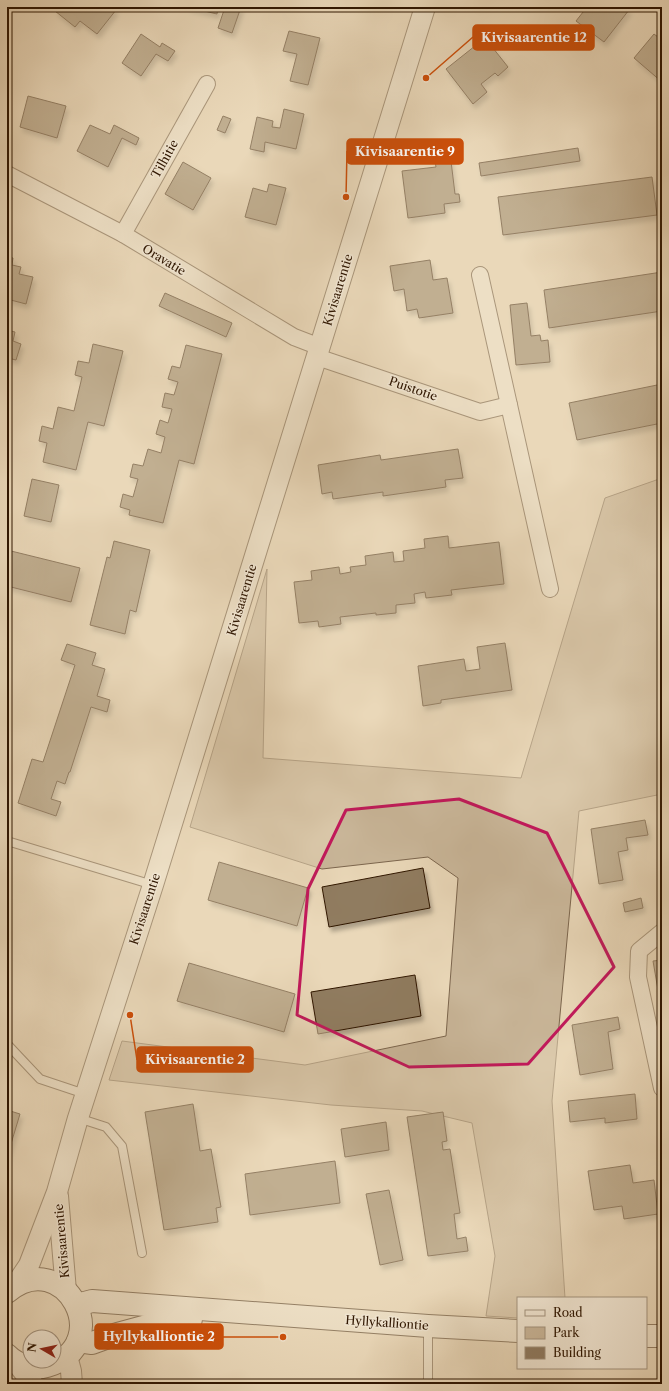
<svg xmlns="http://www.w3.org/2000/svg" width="669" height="1391" font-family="'Libre Caslon Text',serif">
  <defs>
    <filter id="shadow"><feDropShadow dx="2.5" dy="4.5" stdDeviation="2" flood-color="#0004"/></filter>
  </defs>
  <rect width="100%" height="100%" fill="#ead8b9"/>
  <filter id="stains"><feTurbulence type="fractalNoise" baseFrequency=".005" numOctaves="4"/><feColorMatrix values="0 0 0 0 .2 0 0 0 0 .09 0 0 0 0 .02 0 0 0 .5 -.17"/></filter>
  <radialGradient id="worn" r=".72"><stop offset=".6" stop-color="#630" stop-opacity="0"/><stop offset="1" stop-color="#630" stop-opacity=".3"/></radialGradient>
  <!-- green -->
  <path fill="#cab79a" stroke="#7c664e" d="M 662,478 L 662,794 L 579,811 L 552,1101 L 565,1298 L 518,1298 L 518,1318 L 486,1316 L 495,1256 L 472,1123 L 422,1111 L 331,1105 L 109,1080 L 122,1041 L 305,1065 L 446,1036 L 458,878 L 428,857 L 322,869 L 190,827 L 267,569 L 263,758 L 521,778 L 605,498 Z"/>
  <!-- building -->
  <g fill="#907b61" stroke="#2f1601" filter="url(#shadow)">
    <path d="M 59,7 L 112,7 L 116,10 L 97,34 L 80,21 L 75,27 L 55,11 Z"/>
    <path d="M 187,7 L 218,7 L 217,14 Z"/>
    <path d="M 225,7 L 241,7 L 232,33 L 218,28 Z"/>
    <path d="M 587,7 L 625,7 L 629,10 L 604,42 L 576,21 Z"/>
    <path d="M 289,31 L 320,38 L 308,85 L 290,81 L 297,54 L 283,51 Z"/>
    <path d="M 141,34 L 160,47 L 162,43 L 175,51 L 168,61 L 156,54 L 141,76 L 122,63 Z"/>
    <path d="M 654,34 L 662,40 L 662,82 L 634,58 Z"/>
    <path d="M 485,38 L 508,67 L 498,76 L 495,73 L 481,84 L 487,92 L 473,104 L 446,69 Z"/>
    <path d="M 28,96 L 66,106 L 57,138 L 20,127 Z"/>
    <path d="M 284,109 L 304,114 L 296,149 L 265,142 L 264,152 L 250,149 L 257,117 L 273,121 L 272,127 L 280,128 Z"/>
    <path d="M 223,116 L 231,119 L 225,133 L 217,130 Z"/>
    <path d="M 90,125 L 110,134 L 114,125 L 139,138 L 136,145 L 122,138 L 108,167 L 77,151 Z"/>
    <path d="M 578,148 L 580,161 L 481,176 L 479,163 Z"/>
    <path d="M 450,153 L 455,194 L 459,194 L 460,202 L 444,204 L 445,213 L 408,218 L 402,171 L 436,167 L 434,155 Z"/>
    <path d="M 183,162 L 211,178 L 193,210 L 165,194 Z"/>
    <path d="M 652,177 L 657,215 L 503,235 L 498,197 Z"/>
    <path d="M 269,184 L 286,188 L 276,225 L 245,217 L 253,188 L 267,192 Z"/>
    <path d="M 7,257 L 13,258 L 12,265 L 21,267 L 19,274 L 33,277 L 26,304 L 7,299 Z"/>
    <path d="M 430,260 L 433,280 L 447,278 L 453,313 L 419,318 L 417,309 L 407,311 L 404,289 L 394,291 L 390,266 Z"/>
    <path d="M 662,272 L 662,311 L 549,328 L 544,290 Z"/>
    <path d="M 165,293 L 232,323 L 226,337 L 159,306 Z"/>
    <path d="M 527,303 L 531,336 L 540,335 L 541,341 L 548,340 L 550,362 L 516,365 L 510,305 Z"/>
    <path d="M 7,330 L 15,332 L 13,341 L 21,344 L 16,360 L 8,358 L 7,361 Z"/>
    <path d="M 93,344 L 123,351 L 104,426 L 88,422 L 76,470 L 43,462 L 47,443 L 39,441 L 42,426 L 53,429 L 58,407 L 74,411 L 82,377 L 75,375 L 78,361 L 89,363 Z"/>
    <path d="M 186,345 L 222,354 L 194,464 L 179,460 L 163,523 L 129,515 L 130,510 L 120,507 L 123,494 L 133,497 L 138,479 L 130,477 L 133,464 L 143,466 L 148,449 L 161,453 L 165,437 L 156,434 L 160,420 L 168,423 L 172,409 L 162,407 L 165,393 L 174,395 L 178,382 L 168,379 L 172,366 L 180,368 Z"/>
    <path d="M 662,384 L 662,423 L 577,440 L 569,403 Z"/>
    <path d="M 458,449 L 463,478 L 445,480 L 446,487 L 383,496 L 383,492 L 333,499 L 332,492 L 322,494 L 318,465 L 380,455 L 381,460 Z"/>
    <path d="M 32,479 L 59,485 L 51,522 L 24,516 Z"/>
    <path d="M 448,536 L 449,548 L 499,542 L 504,584 L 451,590 L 452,595 L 426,598 L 425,592 L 414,594 L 415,603 L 396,605 L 396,613 L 376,615 L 376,613 L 340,617 L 341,624 L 319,627 L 318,621 L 299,623 L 294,582 L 312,580 L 311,571 L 339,567 L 340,574 L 351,572 L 350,567 L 366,565 L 365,556 L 393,552 L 394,562 L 404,561 L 403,551 L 425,548 L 424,539 Z"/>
    <path d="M 114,541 L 150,550 L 136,612 L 130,610 L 125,634 L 90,625 L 107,557 L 110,558 Z"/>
    <path d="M 7,550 L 80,568 L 71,602 L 7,586 Z"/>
    <path d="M 505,643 L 512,690 L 441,700 L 441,703 L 423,706 L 418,666 L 464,659 L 466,671 L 480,669 L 477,647 Z"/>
    <path d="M 67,644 L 96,653 L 92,665 L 105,669 L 97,696 L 110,700 L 107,712 L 91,707 L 70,772 L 69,772 L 65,784 L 57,781 L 51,799 L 61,802 L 56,816 L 18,803 L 32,759 L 43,762 L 75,665 L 61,660 Z"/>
    <path d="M 645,820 L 648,835 L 626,838 L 628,850 L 618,852 L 623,880 L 599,884 L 591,829 Z"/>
    <path d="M 219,862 L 308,888 L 297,926 L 208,900 Z"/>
    <path d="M 423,868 L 430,908 L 329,927 L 322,887 Z"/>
    <path d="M 641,898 L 643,908 L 625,912 L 623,903 Z"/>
    <path d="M 662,960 L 662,1013 L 653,961 Z"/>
    <path d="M 189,963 L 295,994 L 284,1032 L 177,1001 Z"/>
    <path d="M 415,975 L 421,1016 L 318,1034 L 311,992 Z"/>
    <path d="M 618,1017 L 620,1029 L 608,1032 L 613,1069 L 580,1075 L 572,1025 Z"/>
    <path d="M 635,1094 L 637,1119 L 605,1123 L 605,1118 L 570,1122 L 568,1101 Z"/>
    <path d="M 193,1104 L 200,1151 L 211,1149 L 221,1207 L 216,1208 L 218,1222 L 164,1230 L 145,1112 Z"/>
    <path d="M 7,1110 L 20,1114 L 7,1157 Z"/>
    <path d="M 443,1112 L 447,1141 L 442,1142 L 443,1150 L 450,1149 L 460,1213 L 454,1214 L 457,1239 L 466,1237 L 468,1251 L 428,1256 L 407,1117 Z"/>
    <path d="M 386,1122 L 389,1150 L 345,1157 L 341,1129 Z"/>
    <path d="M 335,1161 L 340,1203 L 250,1215 L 245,1174 Z"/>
    <path d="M 630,1165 L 633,1183 L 654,1180 L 658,1214 L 624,1219 L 622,1206 L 594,1210 L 588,1171 Z"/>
    <path d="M 389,1190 L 403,1260 L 380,1265 L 366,1194 Z"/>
  </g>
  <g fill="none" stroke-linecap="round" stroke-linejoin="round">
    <!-- service casing -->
    <g stroke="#5e462f" stroke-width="10">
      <g id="service">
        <path d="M 7,841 L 153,885"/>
        <path d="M 7,1044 L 40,1079 L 85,1094"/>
        <path d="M 78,1118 L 106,1127 L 122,1146 L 142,1253"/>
        <path d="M 428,1384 L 428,1327"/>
      </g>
    </g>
    <!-- minor casing -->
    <g stroke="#5e462f" stroke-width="18">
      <g id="minor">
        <path d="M 7,174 L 123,234 L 294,337 L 320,347"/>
        <path d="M 123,234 L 207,84"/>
        <path d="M 480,275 L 509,405"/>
        <path d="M 317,357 L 480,412 L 509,405 L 550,589"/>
        <path d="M 662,932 L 639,951 L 638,977 L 662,1088"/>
      </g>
    </g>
    <!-- tertiary casing -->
    <g stroke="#5e462f" stroke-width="22">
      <g id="tertiary">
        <path d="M 58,1196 L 66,1291"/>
        <path d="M 15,1286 L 29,1265 L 57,1192 L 78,1118 L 153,885 L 425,7"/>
        <path d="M 67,1356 L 71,1371 L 72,1384"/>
        <path d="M 16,1362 L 33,1384"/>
      </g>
    </g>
    <!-- secondary casing -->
    <g stroke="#2f1601" stroke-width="24">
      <g id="secondary">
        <path d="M 7,1292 C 64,1244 118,1345 47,1366 C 33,1370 17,1365 7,1355"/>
        <path d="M 77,1305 L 92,1301 L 428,1326 L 518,1331"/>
        <path d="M 646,1336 L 662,1336"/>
        <path d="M 78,1341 L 92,1343 L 117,1334 L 165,1321 L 191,1319"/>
      </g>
    </g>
    <!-- service -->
    <use href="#service" stroke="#f1e6d2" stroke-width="8"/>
    <!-- minor -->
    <use href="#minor" stroke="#f1e6d2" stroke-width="16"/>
    <!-- tertiary -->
    <use href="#tertiary" stroke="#f1e6d2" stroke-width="20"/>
    <!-- secondary -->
    <use href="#secondary" stroke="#f1e6d2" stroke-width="22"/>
  </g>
  <!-- marked area -->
  <path d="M0 0H669V1391H0ZM 459,799 L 547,833 L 614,967 L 528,1064 L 409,1067 L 297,1015 L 308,889 L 346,810 Z" fill="#ead8b9" fill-opacity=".55" fill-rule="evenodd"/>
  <path fill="none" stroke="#c2185b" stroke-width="3" stroke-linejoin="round" d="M 459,799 L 547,833 L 614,967 L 528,1064 L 409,1067 L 297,1015 L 308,889 L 346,810 Z"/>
  <g text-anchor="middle" stroke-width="3" stroke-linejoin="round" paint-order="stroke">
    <!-- street labels -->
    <g font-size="12" fill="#2f1601" stroke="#f1e6d2">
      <text transform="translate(165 159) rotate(-61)" y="4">Tilhitie</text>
      <text transform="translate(164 260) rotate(31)" y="4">Oravatie</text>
      <text transform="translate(338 290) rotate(-73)" y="4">Kivisaarentie</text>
      <text transform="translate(413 389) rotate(19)" y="4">Puistotie</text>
      <text transform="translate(242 600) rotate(-73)" y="4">Kivisaarentie</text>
      <text transform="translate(145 909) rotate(-72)" y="4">Kivisaarentie</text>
      <text transform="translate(62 1241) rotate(-95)" y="4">Kivisaarentie</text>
      <text transform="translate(387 1323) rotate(4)" y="4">Hyllykalliontie</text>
    </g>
  </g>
  <!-- callouts -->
  <path fill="none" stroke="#cc4f0a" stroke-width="1.5" d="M426 78L473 37M346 197L347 151M130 1015L137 1060M283 1337L223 1337"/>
  <g fill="#cc4f0a" stroke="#f1e6d2" stroke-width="1.5">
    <circle cx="426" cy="78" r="4"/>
    <circle cx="346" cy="197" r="4"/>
    <circle cx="130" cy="1015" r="4"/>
    <circle cx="283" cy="1337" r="4"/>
  </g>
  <g fill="#cc4f0a" stroke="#cc4f0a" stroke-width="1.5">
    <rect x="473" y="25" width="121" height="25" rx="4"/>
    <rect x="347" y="139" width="116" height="25" rx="4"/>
    <rect x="137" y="1047" width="116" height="25" rx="4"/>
    <rect x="95" y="1324" width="128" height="25" rx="4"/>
  </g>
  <g font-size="13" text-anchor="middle" font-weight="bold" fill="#fff">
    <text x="534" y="42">Kivisaarentie 12</text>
    <text x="405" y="156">Kivisaarentie 9</text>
    <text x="195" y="1064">Kivisaarentie 2</text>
    <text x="159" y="1341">Hyllykalliontie 2</text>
  </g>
  <!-- margin -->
  <rect width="669" height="1391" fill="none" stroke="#ead8b9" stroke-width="24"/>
  <rect x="8" y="8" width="653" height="1375" fill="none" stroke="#2f1601" stroke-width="2"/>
  <rect x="12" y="12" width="645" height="1367" fill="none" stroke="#2f1601"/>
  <!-- legend -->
  <rect x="517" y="1297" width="130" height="72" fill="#f1e6d2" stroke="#a3937e"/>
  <rect x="525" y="1310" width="20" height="6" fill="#f1e6d2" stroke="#a3937e"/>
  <text x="553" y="1317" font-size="12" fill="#2f1601">Road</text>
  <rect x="525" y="1327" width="20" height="12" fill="#cab79a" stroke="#a3937e"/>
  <text x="553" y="1337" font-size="12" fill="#2f1601">Park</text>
  <rect x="525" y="1347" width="20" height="12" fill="#907b61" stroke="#a3937e"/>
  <text x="553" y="1357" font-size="12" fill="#2f1601">Building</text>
  <!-- north arrow -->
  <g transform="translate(42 1349) rotate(279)"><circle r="19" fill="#f1e6d2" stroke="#a3937e"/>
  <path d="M0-3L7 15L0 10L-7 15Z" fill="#8f2418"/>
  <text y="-6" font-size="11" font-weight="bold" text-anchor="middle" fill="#2f1601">N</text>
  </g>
  <rect width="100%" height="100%" filter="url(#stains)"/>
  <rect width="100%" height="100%" fill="url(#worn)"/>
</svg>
